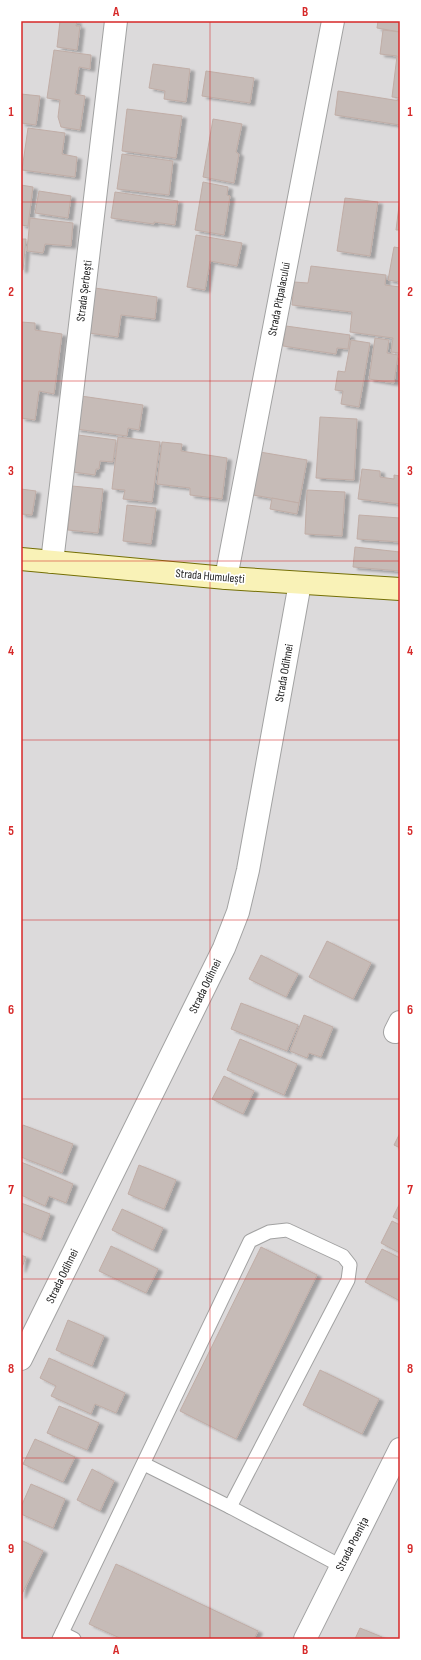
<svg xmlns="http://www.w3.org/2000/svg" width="421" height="1660" font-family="'Sofia Sans Condensed',sans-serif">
  <defs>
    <filter id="shadow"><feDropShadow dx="4.5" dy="2.5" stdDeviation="1" flood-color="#0004"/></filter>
  </defs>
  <rect width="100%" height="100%" fill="#efe9e3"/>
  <!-- residential -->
  <rect fill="#dcdadb" x="21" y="21" width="379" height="1618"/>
  <!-- building -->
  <g fill="#c6bbb7" stroke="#c0ada6" filter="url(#shadow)">
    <path d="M 60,21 L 77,21 L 76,26 L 80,26 L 77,50 L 57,47 Z"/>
    <path d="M 378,21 L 400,21 L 400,32 L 377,28 Z"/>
    <path d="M 383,30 L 400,32 L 400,98 L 392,97 L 397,56 L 380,54 Z"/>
    <path d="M 54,50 L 91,55 L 90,69 L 79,67 L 75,94 L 85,96 L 80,130 L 61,127 L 58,117 L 60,100 L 47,98 Z"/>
    <path d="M 153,64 L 190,69 L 186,102 L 164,99 L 165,91 L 149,88 Z"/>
    <path d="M 206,71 L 254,78 L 250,103 L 202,96 Z"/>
    <path d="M 338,91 L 400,101 L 400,125 L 335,115 Z"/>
    <path d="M 21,94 L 40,96 L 36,125 L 21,123 Z"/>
    <path d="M 127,109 L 182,116 L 176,158 L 122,151 Z"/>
    <path d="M 213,119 L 242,124 L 236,152 L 239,154 L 234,183 L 203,177 Z"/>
    <path d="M 28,128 L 65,133 L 62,154 L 77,157 L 75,177 L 22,170 Z"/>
    <path d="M 122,154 L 173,161 L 169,195 L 117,189 Z"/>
    <path d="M 203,182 L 228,187 L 227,195 L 230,196 L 224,235 L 195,230 Z"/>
    <path d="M 21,185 L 33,187 L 28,226 L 21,225 Z"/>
    <path d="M 39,191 L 71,196 L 68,218 L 35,213 Z"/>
    <path d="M 115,192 L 178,201 L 175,225 L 154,222 L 154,224 L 111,218 Z"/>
    <path d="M 345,198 L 378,202 L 370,256 L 337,251 Z"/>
    <path d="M 400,198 L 400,230 L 396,230 Z"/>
    <path d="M 30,218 L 73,223 L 71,246 L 45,244 L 43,253 L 27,251 Z"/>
    <path d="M 196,235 L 242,243 L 237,266 L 210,261 L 205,290 L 187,287 Z"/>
    <path d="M 21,239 L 26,239 L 23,270 L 21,270 Z"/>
    <path d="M 394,247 L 400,248 L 400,282 L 388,280 Z"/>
    <path d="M 311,266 L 386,275 L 385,285 L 400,287 L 400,353 L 391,352 L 393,338 L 350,332 L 352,312 L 292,305 L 294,282 L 308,283 Z"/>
    <path d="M 95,288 L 157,297 L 155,319 L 121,315 L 118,337 L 89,333 Z"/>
    <path d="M 21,322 L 35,323 L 35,330 L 62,334 L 54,394 L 39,391 L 35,420 L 21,418 Z"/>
    <path d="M 286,326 L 350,335 L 348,349 L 337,348 L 336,354 L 283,346 Z"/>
    <path d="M 375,338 L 389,340 L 387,353 L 398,355 L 394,383 L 369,379 Z"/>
    <path d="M 351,340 L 370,343 L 359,407 L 341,404 L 343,391 L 335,390 L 338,371 L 345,372 Z"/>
    <path d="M 81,396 L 143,405 L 139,430 L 128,428 L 127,436 L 76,429 Z"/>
    <path d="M 320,417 L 357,419 L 354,480 L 316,478 Z"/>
    <path d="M 78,435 L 116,440 L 113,462 L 100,461 L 99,469 L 96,469 L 95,475 L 73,472 Z"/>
    <path d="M 118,437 L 160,442 L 152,502 L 123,499 L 125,490 L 112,489 Z"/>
    <path d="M 162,442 L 182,444 L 181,451 L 227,458 L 222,499 L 190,495 L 190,488 L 157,484 Z"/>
    <path d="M 260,452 L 307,460 L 299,503 L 253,495 Z"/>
    <path d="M 362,469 L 380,471 L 380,477 L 394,479 L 394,475 L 400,476 L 400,504 L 358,499 Z"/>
    <path d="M 72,486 L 103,489 L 98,533 L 68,530 Z"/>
    <path d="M 21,489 L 36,491 L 32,515 L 21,514 Z"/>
    <path d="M 307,490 L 345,492 L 342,536 L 305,534 Z"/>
    <path d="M 272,498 L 299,503 L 297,514 L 270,509 Z"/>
    <path d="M 127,505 L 156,508 L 151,544 L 123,541 Z"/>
    <path d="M 359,515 L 400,518 L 400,542 L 357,539 Z"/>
    <path d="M 355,547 L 400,552 L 400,571 L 353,567 Z"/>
    <path d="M 327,941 L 371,963 L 353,999 L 309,977 Z"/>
    <path d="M 261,955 L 298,974 L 286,997 L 249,979 Z"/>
    <path d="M 241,1003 L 298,1025 L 287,1051 L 231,1029 Z"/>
    <path d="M 304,1015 L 333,1027 L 321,1057 L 309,1053 L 307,1058 L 290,1051 Z"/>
    <path d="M 240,1039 L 297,1064 L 284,1095 L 227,1070 Z"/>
    <path d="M 224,1076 L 254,1091 L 243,1114 L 212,1099 Z"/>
    <path d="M 23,1125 L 73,1144 L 62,1173 L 21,1157 L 21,1130 Z"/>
    <path d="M 400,1133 L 400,1148 L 394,1145 Z"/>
    <path d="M 21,1162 L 73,1184 L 66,1203 L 49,1196 L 45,1206 L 21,1195 Z"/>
    <path d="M 139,1165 L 176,1180 L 164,1209 L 128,1194 Z"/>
    <path d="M 21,1203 L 50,1214 L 41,1239 L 21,1231 Z"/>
    <path d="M 400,1203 L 400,1220 L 393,1217 Z"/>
    <path d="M 122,1209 L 163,1228 L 153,1250 L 112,1230 Z"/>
    <path d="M 392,1221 L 400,1225 L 400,1253 L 381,1243 Z"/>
    <path d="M 111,1246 L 158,1269 L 146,1293 L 99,1271 Z"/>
    <path d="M 261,1247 L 317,1275 L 236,1439 L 180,1411 Z"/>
    <path d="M 382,1249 L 400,1258 L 400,1301 L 365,1282 Z"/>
    <path d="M 21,1255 L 26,1257 L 21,1270 Z"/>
    <path d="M 68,1320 L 104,1336 L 92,1366 L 56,1350 Z"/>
    <path d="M 49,1358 L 125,1393 L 116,1413 L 95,1404 L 91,1414 L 51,1396 L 56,1386 L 40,1378 Z"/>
    <path d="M 320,1370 L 379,1399 L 362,1434 L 303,1405 Z"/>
    <path d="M 59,1406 L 99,1423 L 87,1450 L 47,1433 Z"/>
    <path d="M 35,1439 L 75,1457 L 63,1482 L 23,1464 Z"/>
    <path d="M 92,1469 L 114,1481 L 100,1511 L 77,1500 Z"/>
    <path d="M 31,1484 L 65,1499 L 53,1528 L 21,1514 L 21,1507 Z"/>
    <path d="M 21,1540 L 43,1551 L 21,1596 Z"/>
    <path d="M 116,1564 L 258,1631 L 254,1639 L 122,1639 L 89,1624 Z"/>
    <path d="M 360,1628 L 382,1637 L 381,1639 L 355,1639 Z"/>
  </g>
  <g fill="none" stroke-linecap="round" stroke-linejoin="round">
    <!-- lane casing -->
    <g stroke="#a2a2a2" stroke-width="15">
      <g id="lane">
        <path d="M 144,1464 L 230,1507 L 341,1566"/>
        <path d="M 62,1633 L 74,1639"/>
        <path d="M 59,1639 L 250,1241 L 269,1232 L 287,1230 L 343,1256 L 350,1265 L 348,1280 L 230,1507"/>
      </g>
    </g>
    <!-- street casing -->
    <g stroke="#a2a2a2" stroke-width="24">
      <g id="street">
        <path d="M 52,562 L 116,21"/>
        <path d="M 226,578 L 333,21"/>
        <path d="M 395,1032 L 400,1022"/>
        <path d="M 21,1359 L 224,948 L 238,912 L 248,870 L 300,583"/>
        <path d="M 305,1639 L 400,1449"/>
      </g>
    </g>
    <!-- secondary casing -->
    <g stroke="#746f05" stroke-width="24">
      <path id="secondary" d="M 21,559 L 226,578 L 400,589"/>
    </g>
    <!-- lane -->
    <use href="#lane" stroke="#fff" stroke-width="13"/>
    <!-- street -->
    <use href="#street" stroke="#fff" stroke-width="22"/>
    <!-- secondary -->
    <use href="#secondary" stroke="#f9f2b7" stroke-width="22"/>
  </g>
  <!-- grid -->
  <path fill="none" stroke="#d62828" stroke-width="1" stroke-opacity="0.55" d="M 210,21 L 210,1639M 21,202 L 400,202M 21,381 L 400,381M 21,561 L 400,561M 21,740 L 400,740M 21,920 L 400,920M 21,1099 L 400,1099M 21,1279 L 400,1279M 21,1458 L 400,1458"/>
  <g text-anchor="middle" stroke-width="3.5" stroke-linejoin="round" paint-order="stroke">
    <!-- street labels -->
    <g font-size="12" fill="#1e1e1e" stroke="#fff">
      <text transform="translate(84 291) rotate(-83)" y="4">Strada Șerbești</text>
      <text transform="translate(279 299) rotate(-79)" y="4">Strada Pitpalacului</text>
      <text transform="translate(210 576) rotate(5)" y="4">Strada Humulești</text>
      <text transform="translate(284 673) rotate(-80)" y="4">Strada Odihnei</text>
      <text transform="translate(205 986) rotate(-64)" y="4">Strada Odihnei</text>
      <text transform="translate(62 1276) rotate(-64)" y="4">Strada Odihnei</text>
      <text transform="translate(352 1544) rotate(-63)" y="4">Strada Poenița</text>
    </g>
  </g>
  <!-- border -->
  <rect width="421" height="1660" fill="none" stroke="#ffffff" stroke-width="44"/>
  <rect x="22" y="22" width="377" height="1616" fill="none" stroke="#d62828" stroke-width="1.5"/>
  <g font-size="13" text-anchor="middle" font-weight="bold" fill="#d62828">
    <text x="116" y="16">A</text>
    <text x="305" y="16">B</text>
    <text x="11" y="116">1</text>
    <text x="410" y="116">1</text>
    <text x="11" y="296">2</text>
    <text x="410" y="296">2</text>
    <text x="11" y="475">3</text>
    <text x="410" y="475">3</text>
    <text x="11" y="655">4</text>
    <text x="410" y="655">4</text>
    <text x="11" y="835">5</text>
    <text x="410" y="835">5</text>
    <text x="11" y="1014">6</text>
    <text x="410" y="1014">6</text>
    <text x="11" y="1194">7</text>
    <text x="410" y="1194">7</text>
    <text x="11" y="1373">8</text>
    <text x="410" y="1373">8</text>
    <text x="11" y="1553">9</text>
    <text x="410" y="1553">9</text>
    <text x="116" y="1654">A</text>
    <text x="305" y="1654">B</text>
  </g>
</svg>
